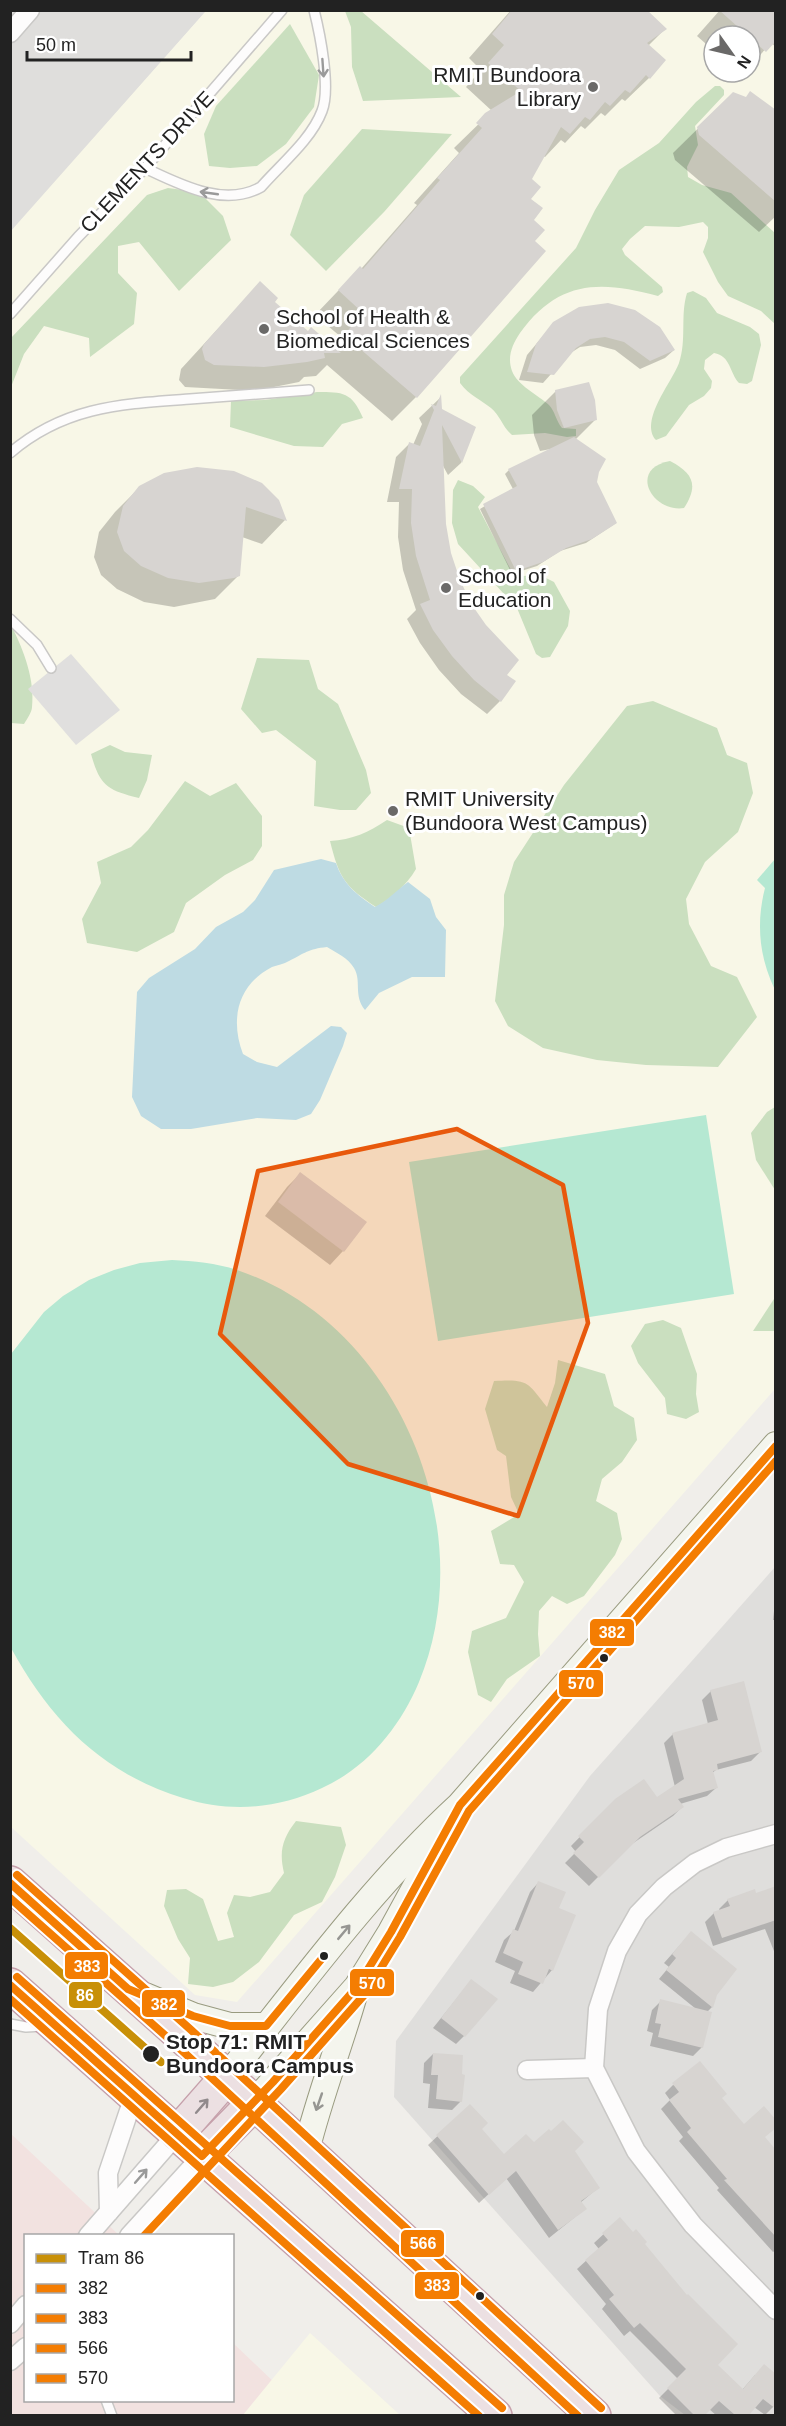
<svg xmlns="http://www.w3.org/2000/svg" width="786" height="2426" font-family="Helvetica,sans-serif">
  <rect width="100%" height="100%" fill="#f0eeea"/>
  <!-- residential -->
  <g fill="#dfdedc">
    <path d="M 11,11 L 206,11 L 11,232 Z"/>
    <path d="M 775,1567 L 775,2415 L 685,2415 L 660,2396 L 394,2097 L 396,2041 L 590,1776 Z"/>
  </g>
  <!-- commercial -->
  <path fill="#f2e2e0" d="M 10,2133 L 119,2235 L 26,2236 L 26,2400 L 232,2400 L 233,2343 L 300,2407 L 292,2415 L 11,2415 Z"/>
  <!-- education -->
  <g fill="#f8f7e7" fill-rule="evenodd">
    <path d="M 206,11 L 775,11 L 775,1389 L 237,2002 L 195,1995 L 11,1827 L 10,232 ZM 714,36 L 750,36 L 750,72 L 714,72 Z"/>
    <path d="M 310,2333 L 400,2415 L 243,2415 Z"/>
  </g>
  <!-- forest -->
  <g fill="#cadfbf">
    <path d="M 345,11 L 361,11 L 461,97 L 363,101 L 352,67 L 351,27 Z"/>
    <path d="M 290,24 L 319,75 L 314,107 L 286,144 L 257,166 L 230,168 L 209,166 L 204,134 L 216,106 Z"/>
    <path d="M 715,86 L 720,86 L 724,90 L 724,95 L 695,126 L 698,145 L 687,167 L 688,177 L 702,185 L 731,193 L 775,233 L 775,324 L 761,311 L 728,296 L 718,282 L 703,252 L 708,238 L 708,227 L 703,222 L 679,227 L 645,226 L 630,239 L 622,249 L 625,255 L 662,287 L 663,292 L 658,296 C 600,280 558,280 520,333 C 512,345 507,357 512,371 C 517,385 538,395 549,405 C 555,411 556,421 562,428 L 576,429 L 576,436 L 567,437 L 545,433 L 512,435 C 503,428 500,415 491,408 C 480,399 470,396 460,383 L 460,377 L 576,248 L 595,210 L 619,170 L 659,143 L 696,102 Z"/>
    <path d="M 362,129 L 452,134 L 384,212 L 326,271 L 290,235 L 304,195 Z"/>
    <path d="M 168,188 L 199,192 L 223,216 L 231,240 L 179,291 L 139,242 L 118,246 L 118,273 L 137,293 L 134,324 L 90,357 L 89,338 L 44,326 L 24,354 L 11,387 L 11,338 L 147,195 Z"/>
    <path d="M 693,291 L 706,298 L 717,313 L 750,327 L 759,334 L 761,345 L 752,381 L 747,384 L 739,383 C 729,372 731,356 714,353 L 705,360 L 704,369 L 712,381 L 711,388 L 704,396 L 689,405 L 666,436 L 656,440 C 639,421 672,382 679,363 C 687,340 680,315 687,293 Z"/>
    <path d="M 317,392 C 343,392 352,392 363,418 L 342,424 L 323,447 L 294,446 L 230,427 L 231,401 L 265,400 Z"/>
    <path d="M 670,461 C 693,473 699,485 684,508 C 653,513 627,469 670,461 Z"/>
    <path d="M 458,480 L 473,486 L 485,497 L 478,507 L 512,572 L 523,576 L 540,575 L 554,582 L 570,611 L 568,626 L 550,657 L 542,658 L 536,654 L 517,608 L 458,544 L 452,523 L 453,490 Z"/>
    <path d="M 12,627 C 24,651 35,680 32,707 C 32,712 27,719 24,724 L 11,723 Z"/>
    <path d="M 257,658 L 309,660 L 318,689 L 338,704 L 366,770 L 371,793 L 356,810 L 340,810 L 314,806 L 316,761 L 276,730 L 262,733 L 241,709 Z"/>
    <path d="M 653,701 L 717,728 L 727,755 L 747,763 L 753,793 L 738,832 L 705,862 L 686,899 L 689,924 L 711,966 L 737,977 L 757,1017 L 718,1067 L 646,1065 L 597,1060 L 543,1048 L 508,1026 L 495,1001 L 504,925 L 504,895 L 514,862 L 564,785 L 627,706 Z"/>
    <path d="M 110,745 L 125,752 L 152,755 L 147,780 L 139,798 C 107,790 100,786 91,754 Z"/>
    <path d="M 185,781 L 210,796 L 236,783 L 262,816 L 262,846 L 253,860 L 225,875 L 186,903 L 174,932 L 137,952 L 87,943 L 82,919 L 101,883 L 97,862 L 131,847 L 148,830 Z"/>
    <path d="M 387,820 L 409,828 L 416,869 C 406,886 392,898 376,907 C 344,886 339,877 330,841 C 352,840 369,832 387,820 Z"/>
    <path d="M 775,1107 L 775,1190 L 756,1160 L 751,1133 L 767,1112 Z"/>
    <path d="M 775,1298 L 775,1331 L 753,1331 L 774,1299 Z"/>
    <path d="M 663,1320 L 681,1328 L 697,1374 L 696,1394 L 699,1412 L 686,1419 L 667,1414 L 665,1398 L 638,1363 L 631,1346 L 645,1324 Z"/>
    <path d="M 558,1360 L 605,1374 L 614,1406 L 634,1418 L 637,1440 L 622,1462 L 602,1479 L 596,1501 L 617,1513 L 622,1539 L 615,1555 L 584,1596 L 567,1604 L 552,1596 L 539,1611 L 538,1634 L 540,1656 L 507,1679 L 491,1702 L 478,1695 L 468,1652 L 472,1631 L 506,1618 L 524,1582 L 514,1565 L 500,1564 L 491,1531 L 519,1514 L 511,1497 L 506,1456 L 497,1450 L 485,1409 L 494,1381 C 529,1379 527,1382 547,1407 L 555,1383 Z"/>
    <path d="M 296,1821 L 341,1827 L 346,1845 L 335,1877 L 322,1902 L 294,1915 L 259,1962 L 233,1982 L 213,1987 L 188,1984 L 190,1958 L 178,1939 L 164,1906 L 167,1890 L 186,1889 L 203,1899 L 218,1941 L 234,1937 L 227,1913 L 234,1895 L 250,1897 L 270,1892 L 284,1873 C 279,1852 282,1839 296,1821 Z"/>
  </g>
  <!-- pitch -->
  <g fill="#b5e8d2">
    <path d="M 775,859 L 775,990 C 759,957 756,923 765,888 L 757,880 Z"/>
    <path d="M 706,1115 L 734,1294 L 438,1341 L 409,1162 Z"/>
    <path d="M 172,1260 C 194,1261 216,1263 237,1270 C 397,1323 483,1529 419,1682 C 400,1727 368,1767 322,1788 C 278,1809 230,1813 183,1798 C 102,1773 51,1721 11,1648 L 11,1354 L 44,1312 L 63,1296 L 89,1280 L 114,1270 L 140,1263 Z"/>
  </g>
  <!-- parking -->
  <path fill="#e0dfde" d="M 71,654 L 120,710 L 76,745 L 28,689 Z"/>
  <!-- water -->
  <path fill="#bedbe3" d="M 321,859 L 336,863 C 343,884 357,895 375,907 C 388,900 396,891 408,882 L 430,899 L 436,917 L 446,930 L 445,977 L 412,977 L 379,993 L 365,1010 C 353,995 362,981 354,968 C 348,958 337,953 327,947 C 308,949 305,953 289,961 C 284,964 277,965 272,967 C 237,985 230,1020 243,1054 L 257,1062 L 277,1067 L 331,1026 L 341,1027 L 347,1033 L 343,1046 L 320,1100 L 311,1114 L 296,1120 L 257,1118 L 191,1129 L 161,1129 L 141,1116 L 132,1097 L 137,992 L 149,978 L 195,949 L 216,927 L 243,912 L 255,900 L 274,870 Z"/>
  <!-- shadow -->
  <g fill="#0003">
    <path d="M 511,10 L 645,10 L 665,29 L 648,46 L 649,78 L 625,101 L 622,99 L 605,116 L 601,113 L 585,129 L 581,126 L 565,143 L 561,140 L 545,157 L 543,156 L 530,179 L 529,199 L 533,242 L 544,251 L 416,397 L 392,421 L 327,365 L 316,376 L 304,377 L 299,382 L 264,389 L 240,390 L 185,387 L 179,380 L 181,369 L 260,283 L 272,302 L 308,333 L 332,347 L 341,337 L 315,315 L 360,268 L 361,269 L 417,205 L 414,203 L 459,153 L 454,148 L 492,111 L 466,87 L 481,70 L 469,58 Z"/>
    <path d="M 720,10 L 776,10 L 776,47 L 771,43 L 750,66 L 750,36 L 714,36 L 714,51 L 697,36 Z"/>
    <path d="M 730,97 L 776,112 L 776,216 L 759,232 L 675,160 L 673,153 Z"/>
    <path d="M 554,323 L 674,350 L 665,358 L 640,369 L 615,350 L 596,345 L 580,347 L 569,354 L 543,383 L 519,380 L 527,355 Z"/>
    <path d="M 556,391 L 595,420 L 575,440 L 598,471 L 596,483 L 616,523 L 586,543 L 560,551 L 537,566 L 512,574 L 480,509 L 513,489 L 505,474 L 509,470 L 551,449 L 540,451 L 534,435 L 532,415 Z"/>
    <path d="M 440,398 L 440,410 L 474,428 L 461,463 L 448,475 L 442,464 L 444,524 L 450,553 L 458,581 L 505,675 L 514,682 L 500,701 L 487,714 L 461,694 L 439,670 L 420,643 L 407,619 L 416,610 L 403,570 L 398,537 L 399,502 L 387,502 L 396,457 L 409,444 L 413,445 L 422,424 L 419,418 Z"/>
    <path d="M 140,487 L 278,501 L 285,520 L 262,544 L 242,537 L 239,575 L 215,599 L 174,607 L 144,602 L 117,589 L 101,575 L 94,557 L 99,532 L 115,512 Z"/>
    <path d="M 300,1174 L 365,1223 L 343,1251 L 330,1265 L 265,1216 L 287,1187 Z"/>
    <path d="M 776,1593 L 776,1620 L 773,1620 Z"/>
    <path d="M 711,1691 L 760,1752 L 751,1761 L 716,1770 L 712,1773 L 716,1788 L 707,1796 L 680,1804 L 682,1807 L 673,1816 L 629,1846 L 589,1886 L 565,1863 L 576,1852 L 571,1846 L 616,1800 L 656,1799 L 675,1787 L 664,1743 L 673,1734 L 708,1724 L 702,1700 Z"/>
    <path d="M 538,1883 L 552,1970 L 533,1992 L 510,1983 L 515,1971 L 495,1962 L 504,1940 L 514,1931 L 530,1892 Z"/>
    <path d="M 776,1887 L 776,1956 L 765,1929 L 713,1946 L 705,1922 L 714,1913 L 720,1911 L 719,1909 L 728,1900 L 755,1895 Z"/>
    <path d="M 689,1935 L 715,1994 L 712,2007 L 707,2012 L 702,2047 L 693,2056 L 650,2046 L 653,2033 L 647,2031 L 652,2010 L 661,2001 L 696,2009 L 659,1979 L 669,1967 L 664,1963 Z"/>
    <path d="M 471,1981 L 464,2036 L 456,2044 L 433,2028 Z"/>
    <path d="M 433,2054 L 460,2076 L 461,2101 L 452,2110 L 428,2108 L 430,2084 L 423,2083 L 424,2063 Z"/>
    <path d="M 673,2085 L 720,2098 L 743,2126 L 764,2138 L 776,2152 L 776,2250 L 773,2252 L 717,2190 L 719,2188 L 679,2141 L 683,2137 L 661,2109 L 670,2100 L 665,2093 Z"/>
    <path d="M 470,2106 L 480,2129 L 504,2156 L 534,2145 L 551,2133 L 573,2151 L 598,2188 L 580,2203 L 585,2209 L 549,2238 L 506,2178 L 479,2203 L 428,2145 Z"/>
    <path d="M 620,2219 L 643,2244 L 716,2365 L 742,2390 L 755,2375 L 776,2404 L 765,2415 L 754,2407 L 747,2416 L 717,2416 L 709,2409 L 703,2416 L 677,2416 L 659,2398 L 678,2379 L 630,2331 L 624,2336 L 602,2309 L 606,2304 L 577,2269 L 599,2249 L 594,2243 Z"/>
  </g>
  <!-- building -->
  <g fill="#d7d4d1">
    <path d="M 512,10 L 647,10 L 667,29 L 647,43 L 666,60 L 650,79 L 646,75 L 630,93 L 625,90 L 610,106 L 605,102 L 590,120 L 585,117 L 570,134 L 561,127 L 532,179 L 541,187 L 531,199 L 543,208 L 534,220 L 545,230 L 535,241 L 546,251 L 417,398 L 344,335 L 363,313 L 338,290 L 360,266 L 363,269 L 440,180 L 437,178 L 482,128 L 476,123 L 485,113 L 521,91 L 488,63 L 504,45 L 492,34 Z"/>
    <path d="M 719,10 L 776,10 L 776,41 L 766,52 Z"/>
    <path d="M 750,91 L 776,110 L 776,202 L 699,135 L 697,127 L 729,96 L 733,92 L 746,97 Z"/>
    <path d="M 260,281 L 278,298 L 275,302 L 308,331 L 311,327 L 341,353 L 324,353 L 325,358 L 307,362 L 264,367 L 214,365 L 205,360 L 202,349 L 204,344 Z"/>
    <path d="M 608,303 L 635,310 L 660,327 L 675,350 L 650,361 L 624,342 L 605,337 L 590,339 L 576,348 L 554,375 L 527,372 L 536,344 L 553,322 L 579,307 Z"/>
    <path d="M 589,382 L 595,400 L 597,420 L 564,428 L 557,410 L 555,390 Z"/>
    <path d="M 441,394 L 442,409 L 476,427 L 462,463 L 442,425 L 446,524 L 451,553 L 460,580 L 472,605 L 486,625 L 519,660 L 507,675 L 516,681 L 501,702 L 474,680 L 452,656 L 433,630 L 420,604 L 430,600 L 416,556 L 411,523 L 412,489 L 399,489 L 409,442 L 420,446 L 434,410 L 431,404 L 436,406 Z"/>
    <path d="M 574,437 L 606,459 L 599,472 L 597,482 L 617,523 L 592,539 L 566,548 L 543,562 L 516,571 L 483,504 L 517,486 L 508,469 Z"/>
    <path d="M 197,467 L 234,471 L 262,483 L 279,500 L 287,521 L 246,507 L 240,576 L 234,578 L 199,583 L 168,578 L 141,566 L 124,551 L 117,532 L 123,506 L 139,486 L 164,473 Z"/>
    <path d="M 300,1172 L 367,1222 L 344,1252 L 278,1202 Z"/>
    <path d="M 744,1681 L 762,1752 L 717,1764 L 718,1770 L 713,1771 L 718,1788 L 678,1799 L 684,1807 L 640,1837 L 599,1878 L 573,1853 L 584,1842 L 578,1836 L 615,1799 L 644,1779 L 657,1797 L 684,1779 L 672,1733 L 718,1720 L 710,1690 Z"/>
    <path d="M 538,1881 L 566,1892 L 559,1908 L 576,1915 L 553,1971 L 549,1969 L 543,1984 L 518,1974 L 523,1962 L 503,1953 L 513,1929 L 518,1931 Z"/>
    <path d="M 776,1886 L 776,1920 L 722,1938 L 713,1912 L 730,1906 L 727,1899 L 755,1889 L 756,1893 Z"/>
    <path d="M 691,1931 L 737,1969 L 717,1995 L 713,2008 L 666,1970 L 676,1958 L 672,1954 Z"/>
    <path d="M 471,1979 L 498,1999 L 465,2037 L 441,2018 Z"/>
    <path d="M 660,1999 L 712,2012 L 703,2048 L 658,2037 L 661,2024 L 655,2023 Z"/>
    <path d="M 433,2053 L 463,2055 L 462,2074 L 465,2075 L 462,2102 L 436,2099 L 438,2075 L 431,2075 Z"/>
    <path d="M 700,2061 L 727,2094 L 722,2098 L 744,2124 L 764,2106 L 776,2120 L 776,2128 L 765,2137 L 776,2150 L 776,2237 L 724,2180 L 727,2179 L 687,2132 L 691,2128 L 669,2100 L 679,2092 L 672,2083 Z"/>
    <path d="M 470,2104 L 488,2123 L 482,2129 L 504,2154 L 526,2134 L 534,2142 L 549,2129 L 551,2131 L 563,2120 L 584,2142 L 575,2151 L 600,2188 L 581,2201 L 587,2209 L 558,2230 L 516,2171 L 489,2195 L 436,2135 Z"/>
    <path d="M 620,2217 L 633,2232 L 636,2229 L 647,2242 L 645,2244 L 687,2295 L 688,2294 L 738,2344 L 718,2365 L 743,2389 L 764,2364 L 776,2374 L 776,2409 L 763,2399 L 749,2415 L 735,2415 L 719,2401 L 705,2415 L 694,2415 L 667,2388 L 686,2369 L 640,2323 L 634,2328 L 609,2299 L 614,2295 L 585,2260 L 608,2240 L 602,2233 Z"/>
  </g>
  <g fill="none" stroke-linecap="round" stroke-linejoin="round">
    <!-- lane casing -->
    <g stroke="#c9c8c6" stroke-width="12">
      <g id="lane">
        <path d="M 145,168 C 179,184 224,208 261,187 C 281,164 311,140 322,111 C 331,88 320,34 314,10"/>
        <path d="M 10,314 L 78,237 L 145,168 L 282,10"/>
        <path d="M 10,453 C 65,406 122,404 190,399 C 230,396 270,393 309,390"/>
        <path d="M 10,619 L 37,645 L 51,668"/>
        <path d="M 10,2024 L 26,2027 L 43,2026"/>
        <path d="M 106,2400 L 112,2416"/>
      </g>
    </g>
    <!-- street casing -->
    <g stroke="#c9c8c6" stroke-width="21">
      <g id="street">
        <path d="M 10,33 L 30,10"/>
        <path d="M 776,1834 L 726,1848 L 695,1863 L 664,1887 L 638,1914 L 617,1951 L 598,2009 L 594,2068 L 636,2151 L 693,2225 L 776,2310"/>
        <path d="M 527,2070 L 594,2068"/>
        <path d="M 109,2212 L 108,2173 L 134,2096"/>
        <path d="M 88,2236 L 177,2134"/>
        <path d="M 129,2236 L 202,2156"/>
        <path d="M 10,2324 L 26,2305"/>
        <path d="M 10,2361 L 26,2347"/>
      </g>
    </g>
    <!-- secondary casing -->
    <g stroke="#999b80" stroke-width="28">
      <g id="secondary">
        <path d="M 145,1996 L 193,2016 L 230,2026 L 266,2026"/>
        <path d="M 227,2077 C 300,1985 374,1884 460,1805 L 776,1445"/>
        <path d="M 254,2103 L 357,1987 L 391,1932 L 449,1826"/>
        <path d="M 306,2151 C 319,2098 339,2047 354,1995"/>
      </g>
    </g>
    <!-- highway casing -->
    <g stroke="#c6a0ab" stroke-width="36">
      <g id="highway">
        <path d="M 10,1883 L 183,2037 L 594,2416"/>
        <path d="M 10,1985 L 495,2416"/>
        <path d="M 177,2134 L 227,2077"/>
        <path d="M 202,2156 L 254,2103"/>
      </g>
    </g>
    <!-- lane -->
    <use href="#lane" stroke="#fdfcfc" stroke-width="9"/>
    <!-- street -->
    <use href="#street" stroke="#fdfcfc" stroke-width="18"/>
    <!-- secondary -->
    <use href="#secondary" stroke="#f4f5ed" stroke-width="26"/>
    <!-- highway -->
    <use href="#highway" stroke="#ece0e2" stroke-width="33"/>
    <!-- bus-1 casing -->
    <g stroke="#fff" stroke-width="12">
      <g id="bus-1">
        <path d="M 10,1883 L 128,1989 L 193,2016 L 230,2026 L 266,2026 L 324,1956"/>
        <path d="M 10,1985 L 202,2156 L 273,2082 L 357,1987 L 391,1932 L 460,1805 L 776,1446"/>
      </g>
    </g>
    <!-- bus-2 casing -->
    <g stroke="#fff" stroke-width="12">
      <g id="bus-2">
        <path d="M 10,1898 L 176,2045 L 578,2416"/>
        <path d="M 10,1999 L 479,2416"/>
      </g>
    </g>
    <!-- bus-3 casing -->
    <g stroke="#fff" stroke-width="12">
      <g id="bus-3">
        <path d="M 17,1875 L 190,2029 L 601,2408"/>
        <path d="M 17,1977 L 502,2408"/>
      </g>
    </g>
    <!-- bus-4 casing -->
    <g stroke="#fff" stroke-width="12">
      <path id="bus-4" d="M 144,2236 L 281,2089 L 365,1994 L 400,1937 L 469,1811 L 776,1461"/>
    </g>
    <!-- bus-1 -->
    <use href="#bus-1" stroke="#f47d02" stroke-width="8"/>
    <!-- bus-2 -->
    <use href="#bus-2" stroke="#f47d02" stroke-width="8"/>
    <!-- bus-3 -->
    <use href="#bus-3" stroke="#f47d02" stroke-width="8"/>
    <!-- bus-4 -->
    <use href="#bus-4" stroke="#f47d02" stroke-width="8"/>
    <!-- tram-1 casing -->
    <g stroke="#fff" stroke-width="12">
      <path id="tram-1" d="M 10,1928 L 161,2062"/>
    </g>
    <!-- tram-1 -->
    <use href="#tram-1" stroke="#c89008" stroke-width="8"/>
  </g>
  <!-- one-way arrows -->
  <defs><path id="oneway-shaft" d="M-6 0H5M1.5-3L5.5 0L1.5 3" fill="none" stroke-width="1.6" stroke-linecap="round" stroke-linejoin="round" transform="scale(1.5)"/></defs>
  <g stroke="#9a9a9a">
    <use href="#oneway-shaft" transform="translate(323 68) rotate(86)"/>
    <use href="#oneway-shaft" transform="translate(209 193) rotate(-172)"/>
    <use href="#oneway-shaft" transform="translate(141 2176) rotate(-49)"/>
  </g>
  <g stroke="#969692">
    <use href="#oneway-shaft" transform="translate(344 1932) rotate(-50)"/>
    <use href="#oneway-shaft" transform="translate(319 2102) rotate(109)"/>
  </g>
  <use stroke="#918a8c" href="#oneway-shaft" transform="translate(202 2106) rotate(-49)"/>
  <!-- marked area -->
  <path fill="#e8590c" fill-opacity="0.2" stroke="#e8590c" stroke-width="4.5" stroke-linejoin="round" d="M 457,1129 L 563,1185 L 588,1323 L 518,1516 L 348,1464 L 220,1334 L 258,1171 Z"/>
  <!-- markers -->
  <g fill="#6a6968" stroke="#fff" stroke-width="2">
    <circle cx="593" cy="87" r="6"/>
    <circle cx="264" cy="329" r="6"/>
    <circle cx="446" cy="588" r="6"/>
    <circle cx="393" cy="811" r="6"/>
  </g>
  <g fill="#222" stroke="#fff" stroke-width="2">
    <circle cx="604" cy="1658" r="5"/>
    <circle cx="324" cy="1956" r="5"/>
    <circle cx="151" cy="2054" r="9"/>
    <circle cx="480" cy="2296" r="5"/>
  </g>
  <g text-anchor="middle" stroke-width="6" stroke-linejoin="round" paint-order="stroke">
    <!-- poi labels -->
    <g font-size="21" fill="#222" stroke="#fff" text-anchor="start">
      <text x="581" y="82" text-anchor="end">RMIT Bundoora<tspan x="581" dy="24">Library</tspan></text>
      <text x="276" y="324">School of Health &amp;<tspan x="276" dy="24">Biomedical Sciences</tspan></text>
      <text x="458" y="583">School of<tspan x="458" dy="24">Education</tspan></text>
      <text x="405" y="806">RMIT University<tspan x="405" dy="24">(Bundoora West Campus)</tspan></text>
    </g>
    <!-- street labels -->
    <g font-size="21" fill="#222" stroke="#fff">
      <text transform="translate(147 162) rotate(-47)" y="7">CLEMENTS DRIVE</text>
    </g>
    <!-- stop labels -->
    <g font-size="21" font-weight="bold" fill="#222" stroke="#fff" text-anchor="start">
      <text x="166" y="2049">Stop 71: RMIT<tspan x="166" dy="24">Bundoora Campus</tspan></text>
    </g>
  </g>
  <g stroke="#fff" stroke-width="2">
    <rect x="589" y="1618" width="46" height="29" rx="6" fill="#f47d02"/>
    <rect x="558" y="1669" width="46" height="29" rx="6" fill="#f47d02"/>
    <rect x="64" y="1951" width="45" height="29" rx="6" fill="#f47d02"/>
    <rect x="349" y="1968" width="46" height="29" rx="6" fill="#f47d02"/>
    <rect x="68" y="1981" width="35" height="28" rx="6" fill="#c89008"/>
    <rect x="141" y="1989" width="45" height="29" rx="6" fill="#f47d02"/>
    <rect x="400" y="2229" width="45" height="29" rx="6" fill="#f47d02"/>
    <rect x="414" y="2271" width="46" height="29" rx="6" fill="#f47d02"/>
  </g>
  <g font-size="16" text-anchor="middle" font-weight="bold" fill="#fff">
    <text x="612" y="1638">382</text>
    <text x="581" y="1689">570</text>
    <text x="87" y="1972">383</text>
    <text x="372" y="1989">570</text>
    <text x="85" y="2001">86</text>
    <text x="164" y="2010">382</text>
    <text x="423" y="2249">566</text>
    <text x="437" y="2291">383</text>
  </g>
  <!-- border -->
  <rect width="786" height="2426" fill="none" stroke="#222222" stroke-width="24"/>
  <!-- legend -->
  <rect x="24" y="2234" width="210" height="168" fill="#ffffff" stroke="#a7a7a7" stroke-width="1.5"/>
  <rect x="36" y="2254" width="30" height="9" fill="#c89008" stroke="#a7a7a7" stroke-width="1.5"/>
  <text x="78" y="2264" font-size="18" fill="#222222">Tram 86</text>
  <rect x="36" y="2284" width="30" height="9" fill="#f47d02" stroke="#a7a7a7" stroke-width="1.5"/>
  <text x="78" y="2294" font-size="18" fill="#222222">382</text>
  <rect x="36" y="2314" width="30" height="9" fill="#f47d02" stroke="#a7a7a7" stroke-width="1.5"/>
  <text x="78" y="2324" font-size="18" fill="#222222">383</text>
  <rect x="36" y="2344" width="30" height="9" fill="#f47d02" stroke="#a7a7a7" stroke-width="1.5"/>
  <text x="78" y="2354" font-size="18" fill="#222222">566</text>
  <rect x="36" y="2374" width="30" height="9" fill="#f47d02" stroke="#a7a7a7" stroke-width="1.5"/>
  <text x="78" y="2384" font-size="18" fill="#222222">570</text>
  <!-- north arrow -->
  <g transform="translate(732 54) rotate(124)"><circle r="28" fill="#ffffff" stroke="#a7a7a7" stroke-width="1.5"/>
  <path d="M0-4.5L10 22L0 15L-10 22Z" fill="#6a6968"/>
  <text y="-9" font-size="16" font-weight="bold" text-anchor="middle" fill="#222222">N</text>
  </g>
  <!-- scale -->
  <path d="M27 51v9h164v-9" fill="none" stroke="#222222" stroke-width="3"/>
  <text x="36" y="51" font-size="18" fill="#222222" stroke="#ffffff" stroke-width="4.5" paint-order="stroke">50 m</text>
</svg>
